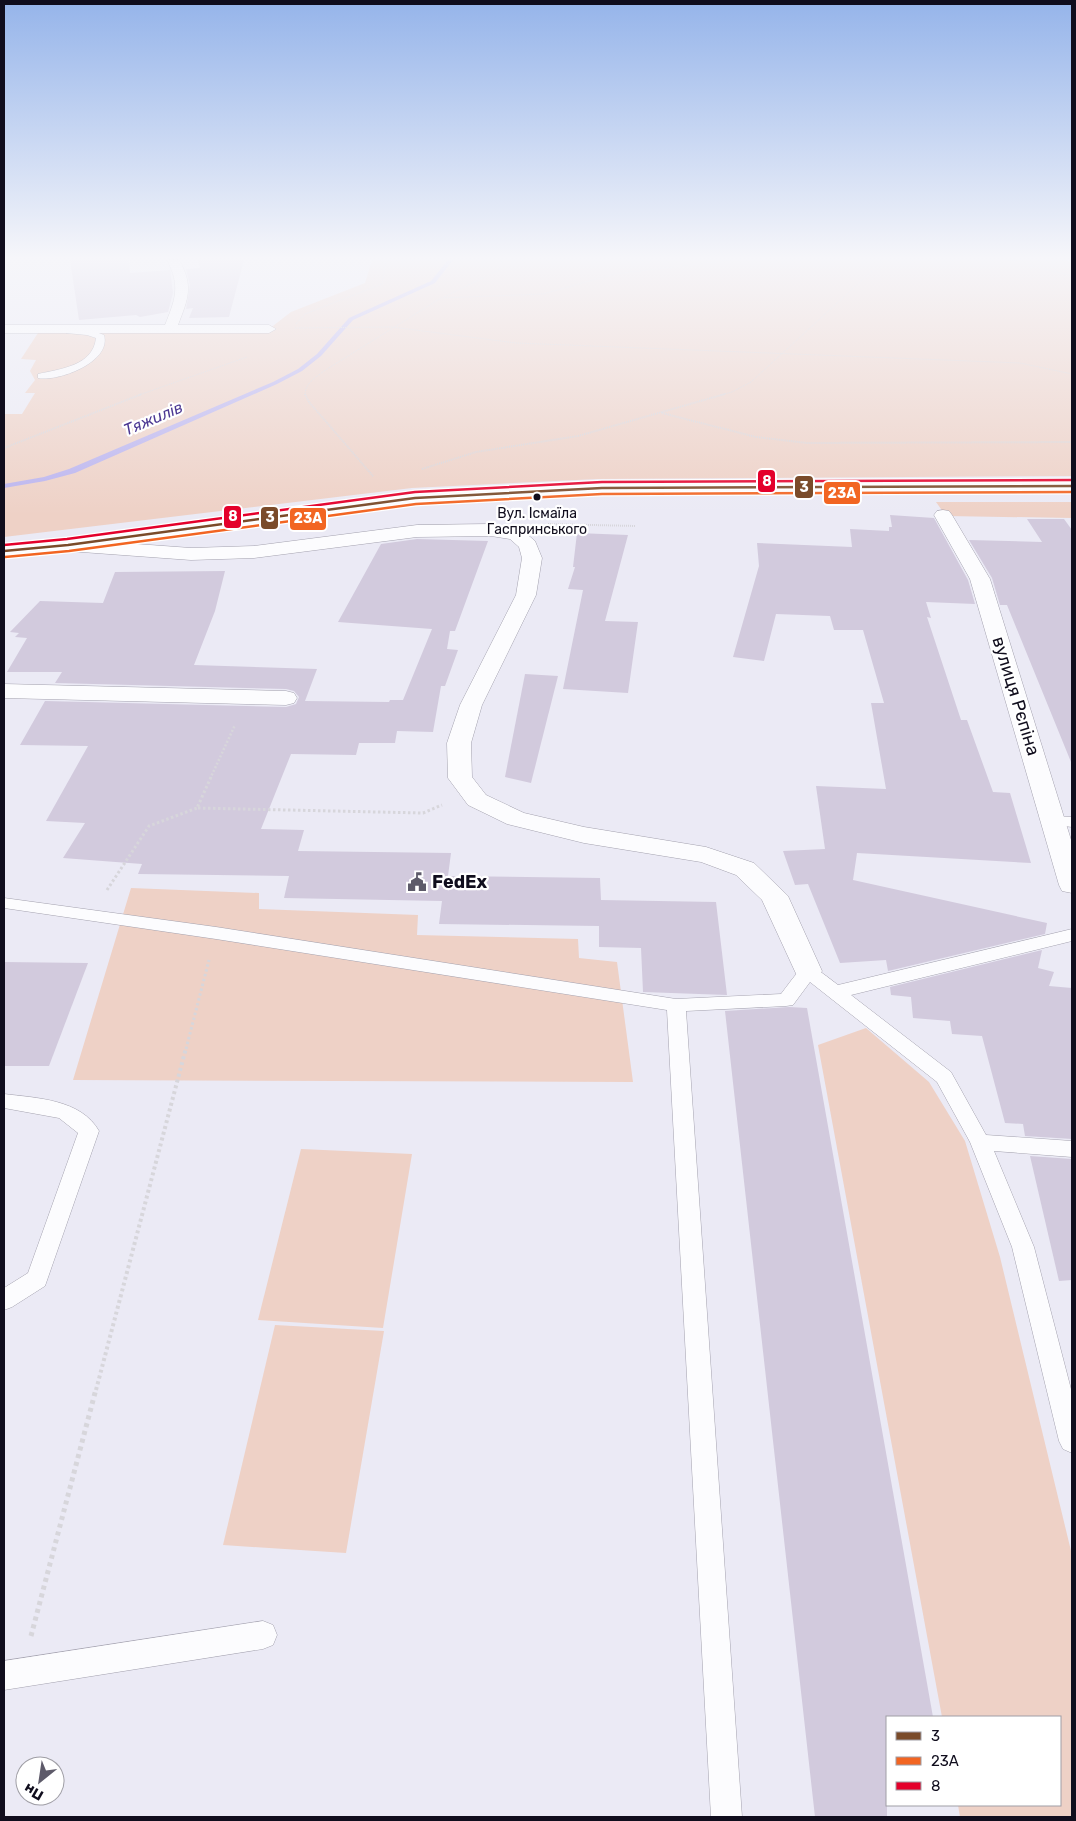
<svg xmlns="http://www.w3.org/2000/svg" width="1076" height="1821" font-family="Rubik,sans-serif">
  <rect width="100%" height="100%" fill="#ebeaf5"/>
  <!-- green -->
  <g fill="#eed1c6">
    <path d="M 372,260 L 1061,260 L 1072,262 L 1072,476 L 598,479 L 412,488 L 4,537 L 4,414 L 22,414 L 35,393 L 25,393 L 35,380 L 30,371 L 36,360 L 21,359 L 38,333 L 269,329 L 291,312 L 365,283 Z"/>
    <path d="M 936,502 L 1072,502 L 1072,518 L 946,516 Z"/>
    <path d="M 131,888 L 259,893 L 259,909 L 418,915 L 417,935 L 578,939 L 579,958 L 617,962 L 633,1082 L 73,1080 Z"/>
    <path d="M 866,1028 L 929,1082 L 965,1141 L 1000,1257 L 1072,1555 L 1072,1817 L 960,1817 L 958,1805 L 1060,1805 L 1060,1717 L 942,1717 L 818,1045 Z"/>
    <path d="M 301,1149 L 412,1154 L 383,1328 L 258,1320 Z"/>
    <path d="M 275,1325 L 384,1331 L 346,1553 L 223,1545 Z"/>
  </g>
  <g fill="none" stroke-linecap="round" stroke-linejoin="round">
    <!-- stream -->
    <path fill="#bab3ee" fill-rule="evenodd" d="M 448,260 L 453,260 L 435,283 L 353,320 L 321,356 L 302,371 L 277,384 L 75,473 L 45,481 L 4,488 L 4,484 L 44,477 L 69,469 L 273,382 L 298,369 L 317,354 L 349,318 L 431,281 Z"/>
  </g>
  <!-- building -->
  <g fill="#d2cadd">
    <path d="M 70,260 L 129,260 L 130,273 L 170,270 L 173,293 L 168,312 L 140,317 L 136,315 L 79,320 Z"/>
    <path d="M 198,260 L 244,260 L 229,317 L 189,318 L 193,308 L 186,309 L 190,285 L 186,269 L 200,268 Z"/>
    <path d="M 890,515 L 934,518 L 968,580 L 975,604 L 926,602 L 931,618 L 927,617 L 961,720 L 967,720 L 993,792 L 1010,793 L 1031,863 L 857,853 L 853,880 L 1047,923 L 1045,934 L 888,971 L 886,960 L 840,963 L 808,884 L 795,885 L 783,851 L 825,849 L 816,786 L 886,789 L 871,703 L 884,703 L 863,630 L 834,630 L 830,616 L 776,614 L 764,661 L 733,657 L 759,566 L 757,543 L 852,547 L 850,529 L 889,531 L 889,527 L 892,527 Z"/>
    <path d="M 1027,519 L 1064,519 L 1072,530 L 1071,762 L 1007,605 L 1000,605 L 992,578 L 969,540 L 1042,542 Z"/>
    <path d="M 577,533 L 628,535 L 605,621 L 638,622 L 628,693 L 563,689 L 583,590 L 568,589 L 575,567 L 573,567 Z"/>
    <path d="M 417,539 L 488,541 L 455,631 L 450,631 L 447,649 L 458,650 L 445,686 L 441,686 L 433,732 L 397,731 L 395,743 L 359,743 L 356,755 L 291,754 L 261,829 L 304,830 L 298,851 L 451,853 L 448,876 L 600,878 L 601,900 L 716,902 L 727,995 L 643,992 L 641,948 L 599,947 L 599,926 L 439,924 L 442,901 L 284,898 L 289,876 L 138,874 L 142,864 L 63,858 L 85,823 L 46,821 L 88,746 L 20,745 L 45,701 L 286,707 L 296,704 L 299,697 L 294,691 L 286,689 L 55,683 L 62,672 L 7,672 L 27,638 L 15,637 L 19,633 L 10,632 L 40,601 L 103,603 L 115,572 L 225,571 L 215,611 L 194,665 L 317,669 L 305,701 L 389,702 L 390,700 L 403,700 L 432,629 L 338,622 L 381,544 Z"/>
    <path d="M 525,674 L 558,676 L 531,783 L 505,777 Z"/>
    <path d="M 1042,950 L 1038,968 L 1054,972 L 1049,986 L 1072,988 L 1072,1139 L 1025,1136 L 1023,1124 L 1005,1123 L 982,1036 L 952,1034 L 950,1021 L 913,1018 L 911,997 L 891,995 L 890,987 Z"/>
    <path d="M 4,962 L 88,963 L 49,1066 L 4,1066 Z"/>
    <path d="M 789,1007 L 807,1008 L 933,1717 L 887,1717 L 887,1817 L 815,1817 L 725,1011 Z"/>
    <path d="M 1030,1156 L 1072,1159 L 1072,1280 L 1059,1281 Z"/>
  </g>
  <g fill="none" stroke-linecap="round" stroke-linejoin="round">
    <!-- service casing -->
    <g stroke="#a4a2af" stroke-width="1">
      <g id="service">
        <path d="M 69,328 L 88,329 L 104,335 C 112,362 58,382 38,378 L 38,374 C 60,369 93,366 96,338 L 87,335 L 66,333 L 65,331 Z"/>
        <path d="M 1054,816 L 1072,817 L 1072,827 L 1048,824 L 1046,821 L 1048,818 Z"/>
        <path d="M 4,898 L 216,927 L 676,999 L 781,994 C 807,960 803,958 838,985 L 1072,929 L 1072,941 L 851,995 L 951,1072 L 986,1135 L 1072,1141 L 1072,1157 L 994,1151 L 1034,1247 L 1072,1393 L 1072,1453 L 1063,1449 L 1059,1441 L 1012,1247 L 970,1142 L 937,1082 L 810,982 L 793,1005 L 786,1006 L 686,1011 L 742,1817 L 711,1817 L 667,1010 L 216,939 L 4,908 Z"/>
        <path d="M 4,1094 C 36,1098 81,1099 99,1131 L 45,1286 L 12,1307 L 4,1310 L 4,1288 L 28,1273 L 78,1133 L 59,1118 L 4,1108 Z"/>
        <path d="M 263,1621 L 273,1625 L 277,1635 L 273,1645 L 263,1649 L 4,1690 L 4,1661 Z"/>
      </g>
    </g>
    <!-- minor casing -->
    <g stroke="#a4a2af" stroke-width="1">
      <g id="minor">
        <path d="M 167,260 L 179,260 C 194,286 188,299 178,325 L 269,325 L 276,329 L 269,333 L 4,333 L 4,325 L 165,325 C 175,300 181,286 167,260 Z"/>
        <path d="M 943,510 L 949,511 L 952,515 L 990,579 L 1072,843 L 1072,893 L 1062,891 L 1059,885 L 970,579 L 934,515 L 937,511 Z"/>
        <path d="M 491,524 L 523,531 L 535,541 L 542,558 L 536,595 L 482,705 L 471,743 L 472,777 L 486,795 L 524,813 L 584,827 L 706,847 L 754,863 L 788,896 L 822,971 L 818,978 L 808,981 L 798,978 L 762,900 L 736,875 L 701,862 L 584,843 L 507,824 L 468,805 L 448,778 L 447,743 L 460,705 L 516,595 L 522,558 L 519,547 L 510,539 L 491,536 L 417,537 L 254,558 L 191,560 L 68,551 L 61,549 L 59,545 L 61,541 L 68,539 L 191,548 L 254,546 L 417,525 Z"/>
        <path d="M 4,684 L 286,691 L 294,693 L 297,698 L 294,703 L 286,705 L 4,698 Z"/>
      </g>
    </g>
    <!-- primary casing -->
    <g stroke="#a4a2af" stroke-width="1">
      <path id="primary" d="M 1072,481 L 1072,491 L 602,493 L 415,503 L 68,551 L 4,557 L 4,545 L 68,539 L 415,493 L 602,483 Z"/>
    </g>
    <!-- path-far5 -->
    <g stroke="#d7d6db" stroke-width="1" stroke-dasharray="1 1" stroke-linecap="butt">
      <path d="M 1010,260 L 1072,276"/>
      <path d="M 444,297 L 499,270 L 502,260"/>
      <path d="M 296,324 L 305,314 L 382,284 L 386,260"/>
      <path d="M 295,328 L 392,327 L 516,343 L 1020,363 L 1072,374"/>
      <path d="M 139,395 L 247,357"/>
      <path d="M 305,395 C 305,383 315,378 324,371 L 441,298 L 543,294 L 614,274 L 732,260"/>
      <path d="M 721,395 L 732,392 L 751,382 L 884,260"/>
    </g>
    <!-- path-far4 -->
    <g stroke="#d7d6db" stroke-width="2" stroke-dasharray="1 1" stroke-linecap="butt">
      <path d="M 305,394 L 309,402 L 373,476"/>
      <path d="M 662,413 L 756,437 L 807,443 L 1072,442"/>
      <path d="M 4,448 L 142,394"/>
      <path d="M 422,469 L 476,452 L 578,436 L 725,394"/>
      <path d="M 548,524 L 636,526"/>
    </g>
    <!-- path-far3 -->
    <path stroke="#d7d6db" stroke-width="2.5" stroke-dasharray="2 2" stroke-linecap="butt" d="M 210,779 L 235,725"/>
    <!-- path-far2 -->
    <g stroke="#d7d6db" stroke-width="3" stroke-dasharray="2.5 2.5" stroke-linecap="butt">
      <path d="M 211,777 L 197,808 L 423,813 L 442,805"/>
      <path d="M 107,890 L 149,826 L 197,808"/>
      <path d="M 186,1049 L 209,960"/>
    </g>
    <!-- path-far1 -->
    <path stroke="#d7d6db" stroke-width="4" stroke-dasharray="3 3" stroke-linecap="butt" d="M 96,1390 L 186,1048"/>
    <!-- path -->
    <path stroke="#d7d6db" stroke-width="5" stroke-dasharray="4 4" stroke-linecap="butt" d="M 31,1636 L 96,1389"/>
    <!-- service -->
    <use href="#service" fill="#fcfcfe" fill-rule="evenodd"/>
    <!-- minor -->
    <use href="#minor" fill="#fcfcfe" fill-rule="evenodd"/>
    <!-- primary -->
    <use href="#primary" fill="#fcfcfe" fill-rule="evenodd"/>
    <!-- bus-1 casing -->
    <g stroke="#fff" stroke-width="5">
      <path id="bus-1" d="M 4,551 L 68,545 L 415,498 L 602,488 L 1072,486"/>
    </g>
    <!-- bus-2 casing -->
    <g stroke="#fff" stroke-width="5">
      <path id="bus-2" d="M 5,557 L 69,551 L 416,504 L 602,494 L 1072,492"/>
    </g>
    <!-- bus-3 casing -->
    <g stroke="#fff" stroke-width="5">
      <path id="bus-3" d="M 4,545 L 67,539 L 415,492 L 602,482 L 1072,480"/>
    </g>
    <!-- bus-1 -->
    <use href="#bus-1" stroke="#7a4b2a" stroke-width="2.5"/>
    <!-- bus-2 -->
    <use href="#bus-2" stroke="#f26522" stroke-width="2.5"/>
    <!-- bus-3 -->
    <use href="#bus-3" stroke="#e4002b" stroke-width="2.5"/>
  </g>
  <!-- sky -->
  <linearGradient id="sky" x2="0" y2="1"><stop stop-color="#95b4ea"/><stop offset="0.5" stop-color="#f6f6fa"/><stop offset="1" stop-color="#f6f6fa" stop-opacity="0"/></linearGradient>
  <rect width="1076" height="515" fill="url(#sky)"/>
  <!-- icons -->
  <defs>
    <g id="civic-bare" transform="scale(1.5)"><path d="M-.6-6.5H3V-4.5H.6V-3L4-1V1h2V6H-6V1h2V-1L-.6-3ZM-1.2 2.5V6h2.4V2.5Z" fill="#5d5a69" stroke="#fff" stroke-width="2.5" paint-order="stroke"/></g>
  </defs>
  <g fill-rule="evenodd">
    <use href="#civic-bare" x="417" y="882"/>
  </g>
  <!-- markers -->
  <circle fill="#100d1d" stroke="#fff" stroke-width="2" cx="537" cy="497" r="4.5"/>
  <g text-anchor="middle" stroke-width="4.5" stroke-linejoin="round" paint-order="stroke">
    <!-- far-bus labels -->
    <g font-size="14" fill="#100d1d" stroke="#fff">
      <text x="537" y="518">Вул. Ісмаїла<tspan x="537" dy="16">Гаспринського</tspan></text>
    </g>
    <!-- far-water labels -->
    <g font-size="16" font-style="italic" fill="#4c3893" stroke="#fff">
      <text transform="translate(153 418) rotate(-23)" y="6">Тяжилів</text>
    </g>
    <!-- street labels -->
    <g font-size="18" fill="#100d1d" stroke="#fff">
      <text transform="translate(1016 696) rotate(73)" y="6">вулиця Рєпіна</text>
    </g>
    <!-- poi labels -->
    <g font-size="18" font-weight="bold" fill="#100d1d" stroke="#fff" text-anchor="start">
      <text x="432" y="888">FedEx</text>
    </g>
  </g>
  <g stroke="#fff" stroke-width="2">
    <rect x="757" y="469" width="19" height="24" rx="5" fill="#e4002b"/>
    <rect x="794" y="475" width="20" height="24" rx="5" fill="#7a4b2a"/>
    <rect x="823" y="481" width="38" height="24" rx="5" fill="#f26522"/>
    <rect x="223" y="505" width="19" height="24" rx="5" fill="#e4002b"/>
    <rect x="260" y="506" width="19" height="24" rx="5" fill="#7a4b2a"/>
    <rect x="289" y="507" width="38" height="24" rx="5" fill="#f26522"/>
  </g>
  <g font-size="14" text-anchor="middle" font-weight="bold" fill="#fff">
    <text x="767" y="486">8</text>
    <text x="804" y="492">3</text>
    <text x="842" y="498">23А</text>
    <text x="233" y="521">8</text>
    <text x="270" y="522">3</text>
    <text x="308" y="523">23А</text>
  </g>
  <!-- border -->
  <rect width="1076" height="1821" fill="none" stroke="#100d1d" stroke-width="10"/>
  <!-- legend -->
  <rect x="886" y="1716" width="175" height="90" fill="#ffffff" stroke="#9f9ea5"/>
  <rect x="896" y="1732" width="25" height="8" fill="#7a4b2a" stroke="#9f9ea5"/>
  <text x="931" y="1741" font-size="15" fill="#100d1d">3</text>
  <rect x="896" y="1757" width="25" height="8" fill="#f26522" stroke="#9f9ea5"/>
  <text x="931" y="1766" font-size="15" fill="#100d1d">23А</text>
  <rect x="896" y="1782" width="25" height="8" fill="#e4002b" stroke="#9f9ea5"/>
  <text x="931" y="1791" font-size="15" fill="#100d1d">8</text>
  <!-- north arrow -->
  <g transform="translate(40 1781) rotate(210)"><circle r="24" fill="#ffffff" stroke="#9f9ea5"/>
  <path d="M0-4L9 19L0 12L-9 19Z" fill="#5d5a69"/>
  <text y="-8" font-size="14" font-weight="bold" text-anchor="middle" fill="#100d1d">Пн</text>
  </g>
</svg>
